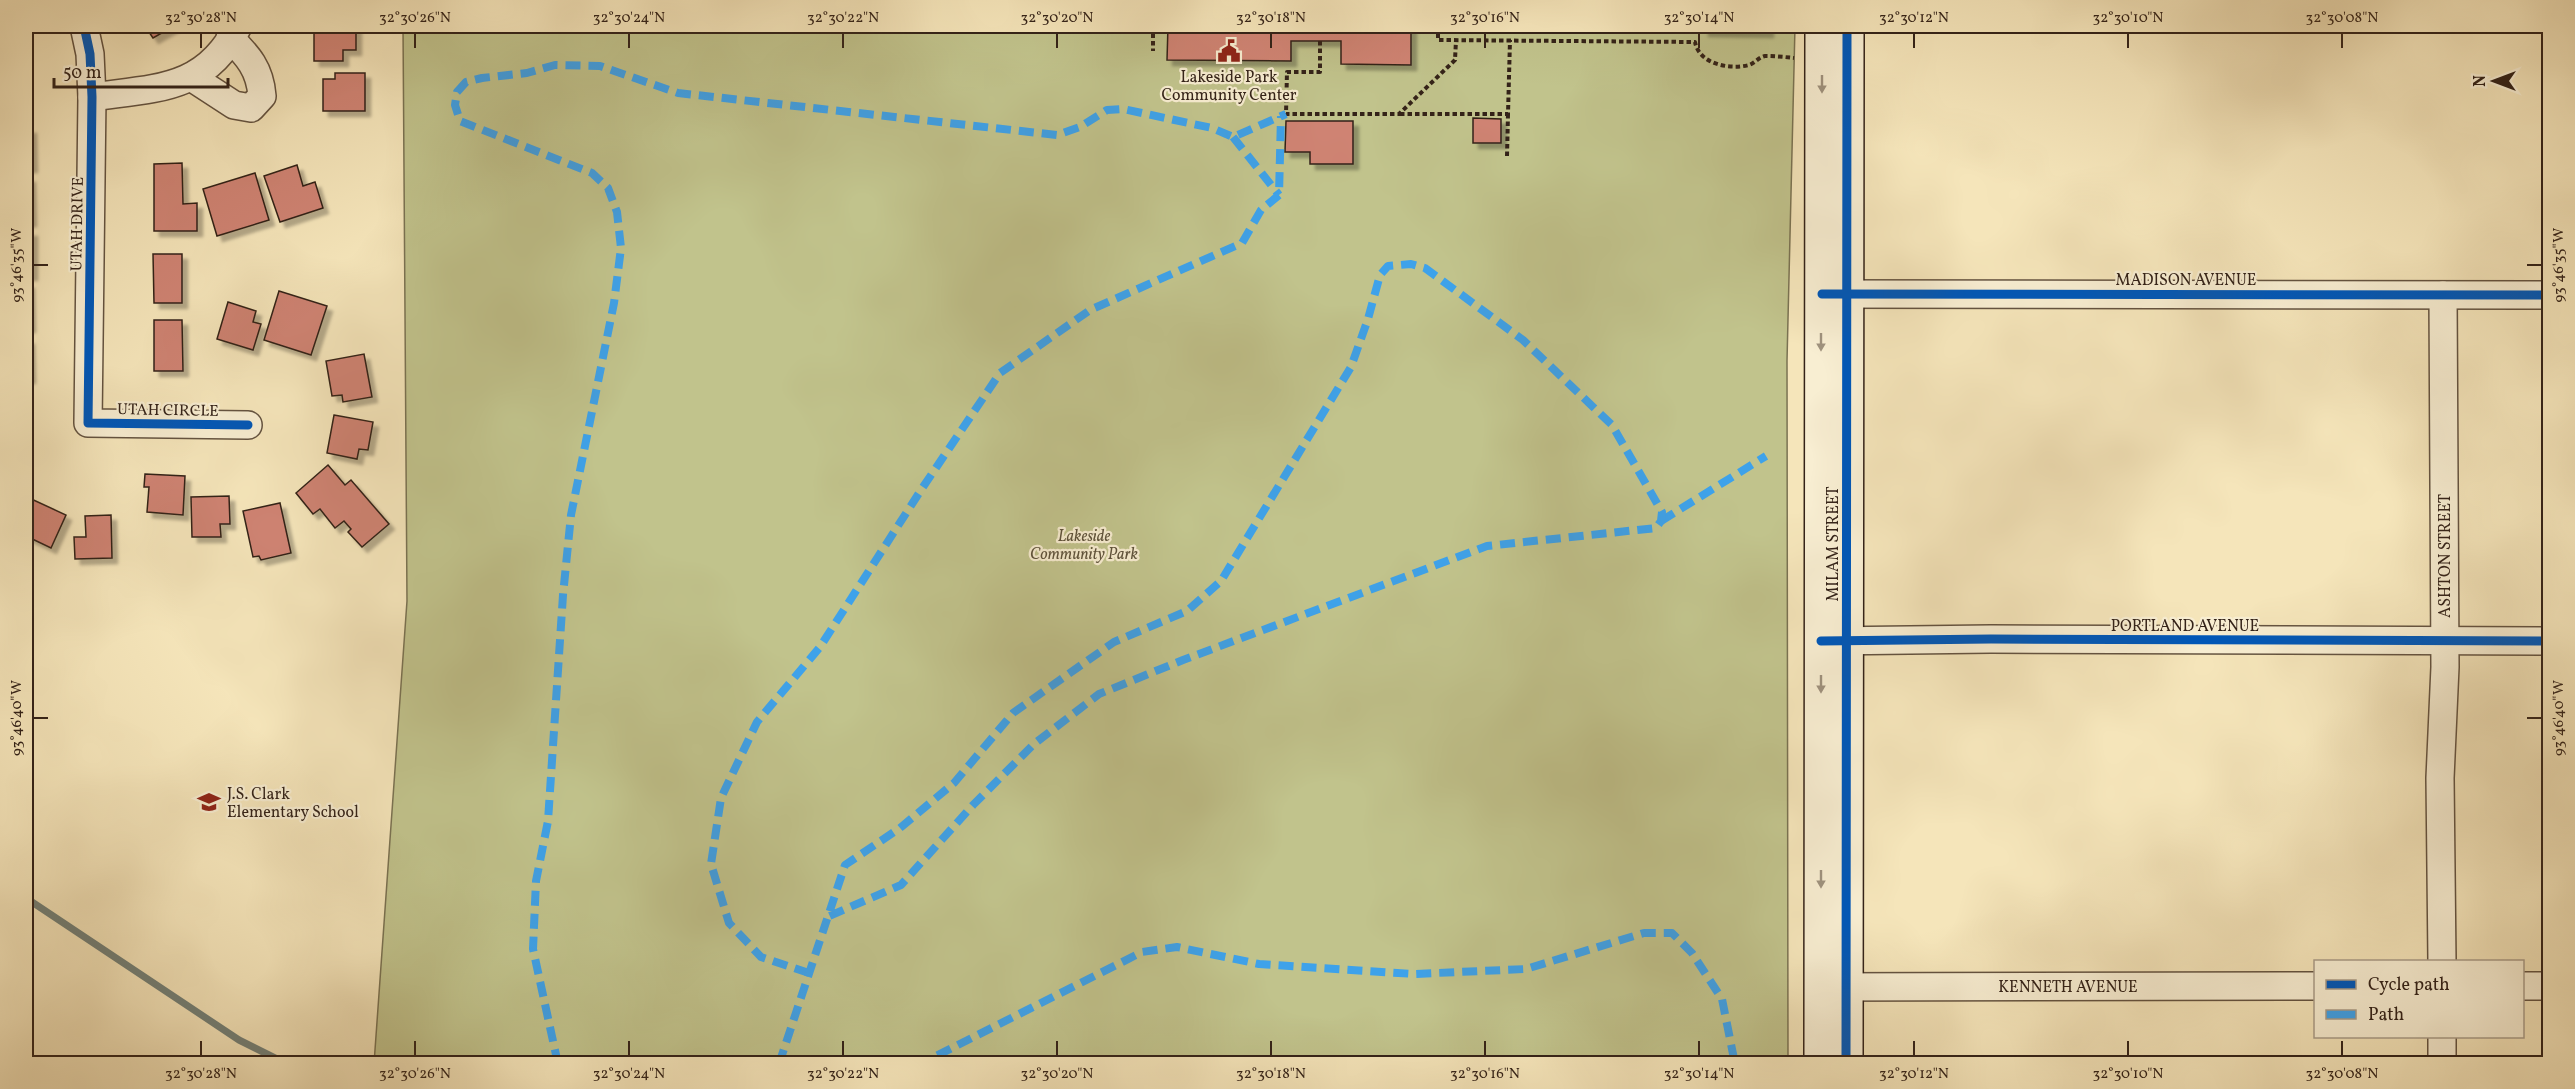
<svg xmlns="http://www.w3.org/2000/svg" width="2575" height="1089" font-family="Vollkorn,serif">
  <defs>
    <filter id="shadow"><feDropShadow dx="5.5" dy="5.5" stdDeviation="1.5" flood-color="#0004"/></filter>
  </defs>
  <rect width="100%" height="100%" fill="#f5e5ba"/>
  <filter id="stains"><feTurbulence type="fractalNoise" baseFrequency=".00333" numOctaves="4"/><feColorMatrix values="0 0 0 0 .2 0 0 0 0 .09 0 0 0 0 .02 0 0 0 .5 -.17"/></filter>
  <radialGradient id="worn" r=".72"><stop offset=".6" stop-color="#630" stop-opacity="0"/><stop offset="1" stop-color="#630" stop-opacity=".3"/></radialGradient>
  <!-- green -->
  <path fill="#c1c38c" stroke="#7a7252" stroke-width="1.5" d="M 403,26 L 1795,26 L 1787,361 L 1788,1063 L 374,1064 L 407,601 Z"/>
  <g fill="none" stroke-linecap="round" stroke-linejoin="round">
    <!-- stream -->
    <path stroke="#738077" stroke-width="7" d="M 26,898 L 239,1040 L 287,1064"/>
  </g>
  <!-- building -->
  <g fill="#cf8373" stroke="#332218" stroke-width="1.5" filter="url(#shadow)">
    <path d="M 145,26 L 174,26 L 153,38 Z"/>
    <path d="M 314,26 L 356,26 L 356,50 L 343,50 L 343,61 L 314,61 Z"/>
    <path d="M 1168,26 L 1411,26 L 1411,65 L 1341,64 L 1341,41 L 1291,41 L 1291,61 L 1167,60 Z"/>
    <path d="M 1703,26 L 1768,26 L 1768,32 L 1703,31 Z"/>
    <path d="M 335,73 L 365,73 L 365,111 L 323,111 L 323,79 L 335,79 Z"/>
    <path d="M 1473,118 L 1501,119 L 1501,143 L 1473,143 Z"/>
    <path d="M 1286,121 L 1353,121 L 1353,164 L 1310,164 L 1310,152 L 1285,152 Z"/>
    <path d="M 26,128 L 31,128 L 32,167 L 26,167 Z"/>
    <path d="M 182,163 L 183,204 L 197,203 L 197,231 L 154,231 L 154,164 Z"/>
    <path d="M 297,165 L 303,186 L 315,182 L 323,208 L 280,222 L 264,176 Z"/>
    <path d="M 255,173 L 269,220 L 217,236 L 203,189 Z"/>
    <path d="M 26,177 L 30,177 L 31,221 L 26,222 Z"/>
    <rect x="26" y="231" width="6" height="44"/>
    <path d="M 153,254 L 182,254 L 182,303 L 154,303 Z"/>
    <path d="M 26,283 L 29,283 L 30,327 L 26,327 Z"/>
    <path d="M 279,291 L 327,306 L 311,355 L 264,340 Z"/>
    <path d="M 228,302 L 256,311 L 253,322 L 261,324 L 253,350 L 217,339 Z"/>
    <path d="M 154,320 L 182,320 L 183,371 L 154,371 Z"/>
    <path d="M 26,339 L 29,339 L 30,378 L 26,378 Z"/>
    <path d="M 364,354 L 372,397 L 343,402 L 342,395 L 332,396 L 326,361 Z"/>
    <path d="M 334,415 L 373,422 L 368,450 L 359,449 L 357,459 L 327,453 Z"/>
    <path d="M 328,465 L 345,485 L 351,480 L 389,524 L 362,547 L 348,532 L 351,529 L 344,521 L 335,528 L 320,509 L 313,514 L 296,493 Z"/>
    <path d="M 145,474 L 185,476 L 183,515 L 147,512 L 149,487 L 144,487 Z"/>
    <path d="M 229,496 L 230,524 L 220,524 L 221,537 L 192,537 L 191,497 Z"/>
    <path d="M 27,497 L 66,515 L 51,548 L 26,536 Z"/>
    <path d="M 280,503 L 291,553 L 261,560 L 259,556 L 253,557 L 243,511 Z"/>
    <path d="M 111,515 L 112,558 L 75,559 L 74,537 L 86,537 L 85,516 Z"/>
  </g>
  <g fill="none" stroke-linecap="round" stroke-linejoin="round">
    <!-- street casing -->
    <g stroke="#645340" stroke-width="30">
      <g id="street">
        <path d="M 84,26 L 90,54 L 92,97 L 88,423 L 248,425"/>
        <path d="M 191,77 L 234,105 L 251,108 L 262,96 C 260,69 248,56 230,38"/>
        <path d="M 92,97 C 155,88 206,91 238,26"/>
        <path d="M 1826,294 L 2550,295"/>
        <path d="M 1828,641 L 1991,639 L 2550,641"/>
        <path d="M 2442,962 L 2440,778 L 2445,667 L 2443,295"/>
        <path d="M 2522,986 L 2550,986"/>
        <path d="M 1825,987 L 2316,986"/>
        <path d="M 2442,1036 L 2442,1064"/>
      </g>
    </g>
    <!-- secondary casing -->
    <g stroke="#332218" stroke-width="36">
      <g id="secondary">
        <path d="M 1821,1064 L 1822,26"/>
        <path d="M 1846,1064 L 1847,26"/>
      </g>
    </g>
    <!-- path -->
    <g stroke="#332218" stroke-width="4" stroke-dasharray="4.5 3" stroke-linecap="butt">
      <path d="M 1153,26 L 1153,51"/>
      <path d="M 1438,26 L 1438,40 L 1695,42 C 1699,64 1729,70 1749,65 C 1755,63 1759,57 1765,56 C 1775,56 1785,57 1794,58"/>
      <path d="M 1320,41 L 1320,72 L 1287,72 L 1286,114 L 1399,114 L 1455,60 L 1456,40"/>
      <path d="M 1400,114 L 1508,114 L 1510,40"/>
      <path d="M 1507,156 L 1508,114"/>
    </g>
    <!-- street -->
    <use href="#street" stroke="#f8eed2" stroke-width="27"/>
    <!-- secondary -->
    <use href="#secondary" stroke="#f8eed2" stroke-width="33"/>
    <!-- quiet -->
    <g stroke="#3ea2ea" stroke-width="8" stroke-dasharray="15 8" stroke-linecap="butt">
      <path d="M 1233,137 L 1279,195"/>
      <path d="M 1661,521 L 1766,456"/>
      <path d="M 809,973 L 761,957 L 729,923 L 711,864 L 721,798 L 757,722 L 820,647 L 921,490 L 1000,373 L 1090,310 L 1242,243 L 1261,210 L 1279,195 L 1281,116"/>
      <path d="M 558,1064 L 533,949 L 536,881 L 548,821 L 563,595 L 571,515 L 614,303 L 621,248 L 617,212 L 608,188 L 592,173 L 460,121 L 455,105 L 457,92 L 466,82 L 482,78 L 527,73 L 555,65 L 600,66 L 678,93 L 1057,135 L 1080,127 L 1107,110 L 1123,109 L 1212,128 L 1233,137 L 1286,114"/>
      <path d="M 779,1064 L 845,865 L 900,828 L 954,783 L 1013,713 L 1114,642 L 1187,611 L 1221,581 L 1351,367 L 1368,319 L 1380,275 L 1388,266 L 1411,264 L 1425,268 L 1523,340 L 1612,425 L 1662,512 L 1661,521 L 1656,528 L 1487,546 L 1183,660 L 1099,694 L 1034,744 L 973,805 L 901,885 L 827,917"/>
      <path d="M 916,1064 L 932,1058 L 1142,952 L 1177,947 L 1259,964 L 1414,974 L 1526,969 L 1644,933 L 1672,933 L 1692,953 L 1722,999 L 1735,1064"/>
    </g>
    <!-- cycleway casing -->
    <g stroke="#f8eed2" stroke-width="13">
      <g id="cycleway">
        <path d="M 84,26 L 90,54 L 92,97 L 88,423 L 248,425"/>
        <path d="M 1822,294 L 2550,295"/>
        <path d="M 1821,641 L 1991,639 L 2550,641"/>
        <path d="M 1846,1064 L 1847,26"/>
      </g>
    </g>
    <!-- cycleway -->
    <use href="#cycleway" stroke="#0057b8" stroke-width="9"/>
  </g>
  <!-- one-way arrows -->
  <defs><path id="oneway-solid" d="M-6-.8H1V-3.2L6.5 0L1 3.2V.8H-6Z" transform="scale(1.5)"/></defs>
  <g fill="#9f927e">
    <use href="#oneway-solid" transform="translate(1822 84) rotate(90)"/>
    <use href="#oneway-solid" transform="translate(1821 342) rotate(90)"/>
    <use href="#oneway-solid" transform="translate(1821 684) rotate(90)"/>
    <use href="#oneway-solid" transform="translate(1821 879) rotate(90)"/>
  </g>
  <!-- ticks -->
  <path fill="none" stroke="#332218" stroke-width="2" d="M 201,33 L 201,48M 415,33 L 415,48M 629,33 L 629,48M 843,33 L 843,48M 1057,33 L 1057,48M 1271,33 L 1271,48M 1485,33 L 1485,48M 1699,33 L 1699,48M 1914,33 L 1914,48M 2128,33 L 2128,48M 2342,33 L 2342,48M 33,265 L 48,265M 2527,265 L 2542,265M 33,718 L 48,718M 2527,718 L 2542,718M 201,1041 L 201,1056M 415,1041 L 415,1056M 629,1041 L 629,1056M 843,1041 L 843,1056M 1057,1041 L 1057,1056M 1271,1041 L 1271,1056M 1485,1041 L 1485,1056M 1699,1041 L 1699,1056M 1914,1041 L 1914,1056M 2128,1041 L 2128,1056M 2342,1041 L 2342,1056"/>
  <!-- icons -->
  <defs>
    <g id="civic-bare" transform="scale(1.8)"><path d="M-.6-6.5H3V-4.5H.6V-3L4-1V1h2V6H-6V1h2V-1L-.6-3ZM-1.2 2.5V6h2.4V2.5Z" fill="#8f2418" stroke="#f8eed2" stroke-width="2.5" paint-order="stroke"/></g>
    <g id="school-bare" transform="scale(1.8)"><path d="M0-5L7-2L0 1L-7-2ZM-4 1L0 2.5L4 1V4Q0 6-4 4Z" fill="#8f2418" stroke="#f8eed2" stroke-width="2.5" paint-order="stroke"/></g>
  </defs>
  <g fill-rule="evenodd">
    <use href="#civic-bare" x="1229" y="51"/>
    <use href="#school-bare" x="209" y="802"/>
  </g>
  <g text-anchor="middle" stroke-width="4.5" stroke-linejoin="round" paint-order="stroke">
    <!-- poi labels -->
    <g font-size="16" fill="#332218" stroke="#f8eed2">
      <text x="1229" y="82">Lakeside Park<tspan x="1229" dy="18">Community Center</tspan></text>
      <text x="227" y="799" text-anchor="start">J.S. Clark<tspan x="227" dy="18">Elementary School</tspan></text>
    </g>
    <!-- street labels -->
    <g font-size="16" fill="#332218" stroke="#f8eed2">
      <text transform="translate(76 224) rotate(-89)" y="6">UTAH DRIVE</text>
      <text x="2186" y="285">MADISON AVENUE</text>
      <text transform="translate(168 409) rotate(1)" y="6">UTAH CIRCLE</text>
      <text transform="translate(1832 544) rotate(-90)" y="6">MILAM STREET</text>
      <text transform="translate(2444 556) rotate(-90)" y="6">ASHTON STREET</text>
      <text x="2185" y="631">PORTLAND AVENUE</text>
      <text x="2068" y="992">KENNETH AVENUE</text>
    </g>
    <!-- park labels -->
    <g font-size="16" font-style="italic" fill="#5e523b" stroke="#f8eed2">
      <text x="1084" y="541">Lakeside<tspan x="1084" dy="18">Community Park</tspan></text>
    </g>
  </g>
  <!-- margin -->
  <rect width="2575" height="1089" fill="none" stroke="#f5e5ba" stroke-width="66"/>
  <!-- legend -->
  <rect x="2314" y="960" width="210" height="78" fill="#f8eed2" stroke="#a99c88" stroke-width="1.5"/>
  <rect x="2326" y="980" width="30" height="9" fill="#0057b8" stroke="#a99c88" stroke-width="1.5"/>
  <text x="2368" y="990" font-size="18" fill="#332218">Cycle path</text>
  <rect x="2326" y="1010" width="30" height="9" fill="#3ea2ea" stroke="#a99c88" stroke-width="1.5"/>
  <text x="2368" y="1020" font-size="18" fill="#332218">Path</text>
  <!-- north arrow -->
  <g transform="translate(2494 81) rotate(270)" stroke="#f8eed2" stroke-width="4.5" paint-order="stroke">
  <path d="M0-4.5L10 22L0 15L-10 22Z" fill="#332218"/>
  <text y="-9" font-size="16" font-weight="bold" text-anchor="middle" fill="#332218">N</text>
  </g>
  <!-- scale -->
  <path d="M54 78v9h174v-9" fill="none" stroke="#332218" stroke-width="3"/>
  <text x="63" y="78" font-size="18" fill="#332218" stroke="#f8eed2" stroke-width="4.5" paint-order="stroke">50 m</text>
  <rect x="33" y="33" width="2509" height="1023" fill="none" stroke="#332218" stroke-width="2"/>
  <g font-size="15" text-anchor="middle" fill="#332218">
    <text x="201" y="22">32°30'28"N</text>
    <text x="415" y="22">32°30'26"N</text>
    <text x="629" y="22">32°30'24"N</text>
    <text x="843" y="22">32°30'22"N</text>
    <text x="1057" y="22">32°30'20"N</text>
    <text x="1271" y="22">32°30'18"N</text>
    <text x="1485" y="22">32°30'16"N</text>
    <text x="1699" y="22">32°30'14"N</text>
    <text x="1914" y="22">32°30'12"N</text>
    <text x="2128" y="22">32°30'10"N</text>
    <text x="2342" y="22">32°30'08"N</text>
    <text transform="translate(2558 265) rotate(-90)" y="5">93°46'35"W</text>
    <text transform="translate(16 265) rotate(-90)" y="5">93°46'35"W</text>
    <text transform="translate(2558 718) rotate(-90)" y="5">93°46'40"W</text>
    <text transform="translate(16 718) rotate(-90)" y="5">93°46'40"W</text>
    <text x="201" y="1078">32°30'28"N</text>
    <text x="415" y="1078">32°30'26"N</text>
    <text x="629" y="1078">32°30'24"N</text>
    <text x="843" y="1078">32°30'22"N</text>
    <text x="1057" y="1078">32°30'20"N</text>
    <text x="1271" y="1078">32°30'18"N</text>
    <text x="1485" y="1078">32°30'16"N</text>
    <text x="1699" y="1078">32°30'14"N</text>
    <text x="1914" y="1078">32°30'12"N</text>
    <text x="2128" y="1078">32°30'10"N</text>
    <text x="2342" y="1078">32°30'08"N</text>
  </g>
  <rect width="100%" height="100%" filter="url(#stains)"/>
  <rect width="100%" height="100%" fill="url(#worn)"/>
</svg>
